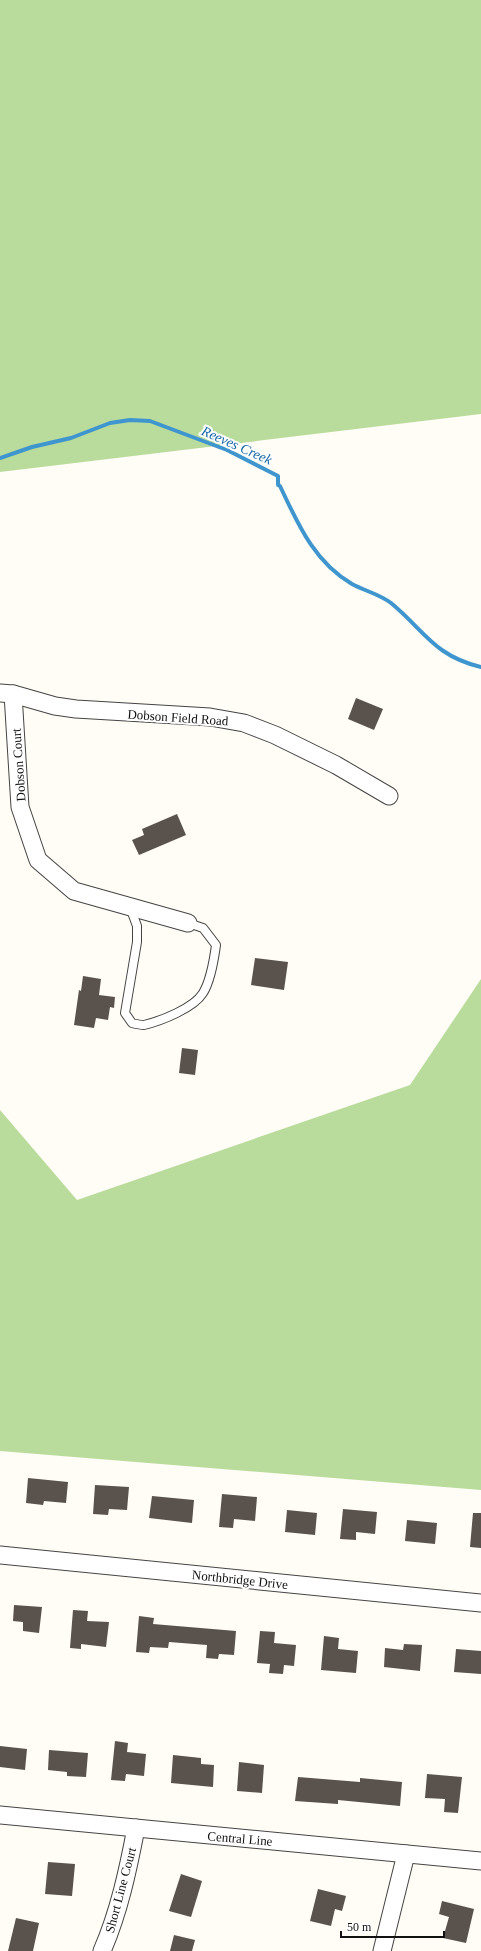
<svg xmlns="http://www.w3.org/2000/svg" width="481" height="1951" font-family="Georgia,serif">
  <rect width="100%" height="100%" fill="#fffdf5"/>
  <!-- forest -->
  <g fill="#b9dc9c">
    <path d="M 0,0 L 481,0 L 481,414 L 0,472 Z"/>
    <path d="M 481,979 L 481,1490 L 0,1451 L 0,1110 L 77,1200 L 410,1085 Z"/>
  </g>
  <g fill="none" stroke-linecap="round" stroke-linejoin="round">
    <!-- stream -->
    <path stroke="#3f96cf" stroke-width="4" d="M 0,458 L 32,447 L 71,438 L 110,423 L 130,420 L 150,421 L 227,450 L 278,476 L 278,485 L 280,486 C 298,524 314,562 352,584 C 365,591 379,594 391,603 C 424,630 434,656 481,667"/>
  </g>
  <!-- building -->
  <g fill="#5a524d">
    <path d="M 356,698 L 383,709 L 374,730 L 348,719 Z"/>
    <path d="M 177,814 L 186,835 L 139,855 L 132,840 L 144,835 L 142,829 Z"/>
    <path d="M 255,958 L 288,962 L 284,990 L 251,985 Z"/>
    <path d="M 83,976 L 101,979 L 99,995 L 115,997 L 114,1008 L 110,1007 L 108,1020 L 96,1018 L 94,1028 L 74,1025 L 79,990 L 81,991 Z"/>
    <path d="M 182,1048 L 198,1050 L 195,1075 L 179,1073 Z"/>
    <path d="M 28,1478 L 68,1482 L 66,1503 L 44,1501 L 43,1505 L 26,1503 Z"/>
    <path d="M 95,1485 L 129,1487 L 127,1510 L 109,1509 L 108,1515 L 93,1514 Z"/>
    <path d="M 222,1494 L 257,1497 L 255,1521 L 234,1519 L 233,1528 L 219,1527 Z"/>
    <path d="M 152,1496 L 194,1500 L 192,1523 L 149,1518 Z"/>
    <path d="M 343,1509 L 377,1512 L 375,1534 L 356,1532 L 356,1540 L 340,1539 Z"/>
    <path d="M 287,1510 L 317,1513 L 315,1535 L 285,1532 Z"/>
    <path d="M 473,1513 L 481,1513 L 481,1548 L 470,1547 Z"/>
    <path d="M 407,1520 L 437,1523 L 435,1544 L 405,1541 Z"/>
    <path d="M 14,1605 L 42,1607 L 39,1633 L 23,1631 L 23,1622 L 13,1621 Z"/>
    <path d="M 73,1610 L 88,1611 L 87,1621 L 109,1622 L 106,1647 L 81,1644 L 81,1649 L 70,1648 Z"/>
    <path d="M 139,1616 L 154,1618 L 153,1624 L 236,1631 L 234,1655 L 219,1654 L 218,1659 L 206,1658 L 207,1645 L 169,1642 L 168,1648 L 150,1647 L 149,1653 L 136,1652 Z"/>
    <path d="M 260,1631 L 275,1632 L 274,1643 L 296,1645 L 294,1666 L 284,1665 L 283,1674 L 269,1673 L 270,1664 L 257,1663 Z"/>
    <path d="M 324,1636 L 339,1638 L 338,1649 L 358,1651 L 356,1673 L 321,1670 Z"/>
    <path d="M 404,1644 L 422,1645 L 420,1671 L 384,1667 L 385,1648 L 403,1650 Z"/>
    <path d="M 456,1649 L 481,1651 L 481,1674 L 454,1672 Z"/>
    <path d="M 115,1741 L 128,1743 L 127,1752 L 146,1754 L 144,1776 L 126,1774 L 125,1781 L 111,1780 Z"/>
    <path d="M 0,1746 L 27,1749 L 25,1770 L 0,1767 Z"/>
    <path d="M 49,1750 L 88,1753 L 86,1777 L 67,1776 L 67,1772 L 48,1770 Z"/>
    <path d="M 173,1755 L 201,1758 L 201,1764 L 214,1765 L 213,1787 L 171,1783 Z"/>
    <path d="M 239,1762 L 264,1765 L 262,1793 L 237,1791 Z"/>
    <path d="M 427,1774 L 462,1777 L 458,1813 L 444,1812 L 445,1799 L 425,1798 Z"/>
    <path d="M 298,1777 L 360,1782 L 360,1778 L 402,1782 L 400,1806 L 338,1800 L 338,1804 L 295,1801 Z"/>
    <path d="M 48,1862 L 75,1864 L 72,1896 L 45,1894 Z"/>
    <path d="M 181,1874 L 202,1881 L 191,1917 L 169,1911 Z"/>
    <path d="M 318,1889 L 346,1896 L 342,1911 L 335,1909 L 331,1926 L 310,1921 Z"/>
    <path d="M 442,1901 L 474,1909 L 466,1943 L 443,1938 L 449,1917 L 439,1914 Z"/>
    <path d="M 16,1918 L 39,1923 L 33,1951 L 8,1951 Z"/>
    <path d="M 174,1935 L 195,1940 L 192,1951 L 170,1951 Z"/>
  </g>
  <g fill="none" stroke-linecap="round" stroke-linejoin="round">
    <!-- service casing -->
    <g stroke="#444" stroke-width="10">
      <path id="service" d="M 130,907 L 137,926 L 137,942 L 125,1013 L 132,1023 C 136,1024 140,1025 144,1025 C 161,1021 194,1008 203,993 C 211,980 214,960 216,945 L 203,928 L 188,923"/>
    </g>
    <!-- minor casing -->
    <g stroke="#444" stroke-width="19">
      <g id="minor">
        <path d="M 0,693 L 13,694 L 55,706 L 76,709 L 210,717 L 244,723 L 275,735 L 336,765 L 389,796"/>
        <path d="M 13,694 L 20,807 L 38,860 L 74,891 L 188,923"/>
        <path d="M 0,1555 L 481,1603"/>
        <path d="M 0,1815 L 481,1861"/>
        <path d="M 102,1951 C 119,1912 128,1870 136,1828"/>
        <path d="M 382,1951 L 406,1854"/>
      </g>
    </g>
    <!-- service -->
    <use href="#service" stroke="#fff" stroke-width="8"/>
    <!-- minor -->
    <use href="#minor" stroke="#fff" stroke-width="17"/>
  </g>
  <g text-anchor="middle" stroke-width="4" stroke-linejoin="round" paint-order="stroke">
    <!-- street labels -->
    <g font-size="13" fill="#111" stroke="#fff">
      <text transform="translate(178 717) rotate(4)" y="5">Dobson Field Road</text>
      <text transform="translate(18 765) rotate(-94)" y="5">Dobson Court</text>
      <text transform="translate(240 1579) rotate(6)" y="5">Northbridge Drive</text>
      <text transform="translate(240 1838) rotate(5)" y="5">Central Line</text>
      <text transform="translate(120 1890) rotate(-75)" y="5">Short Line Court</text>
    </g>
    <!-- water labels -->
    <g font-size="14" font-style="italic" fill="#1768a6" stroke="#fff">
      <text transform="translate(237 445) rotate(24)" y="5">Reeves Creek</text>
    </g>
  </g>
  <!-- scale -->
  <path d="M341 1931v6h103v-6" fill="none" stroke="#111111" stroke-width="2"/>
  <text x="347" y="1931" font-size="12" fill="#111111" stroke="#ffffff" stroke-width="3" paint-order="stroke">50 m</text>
</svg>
